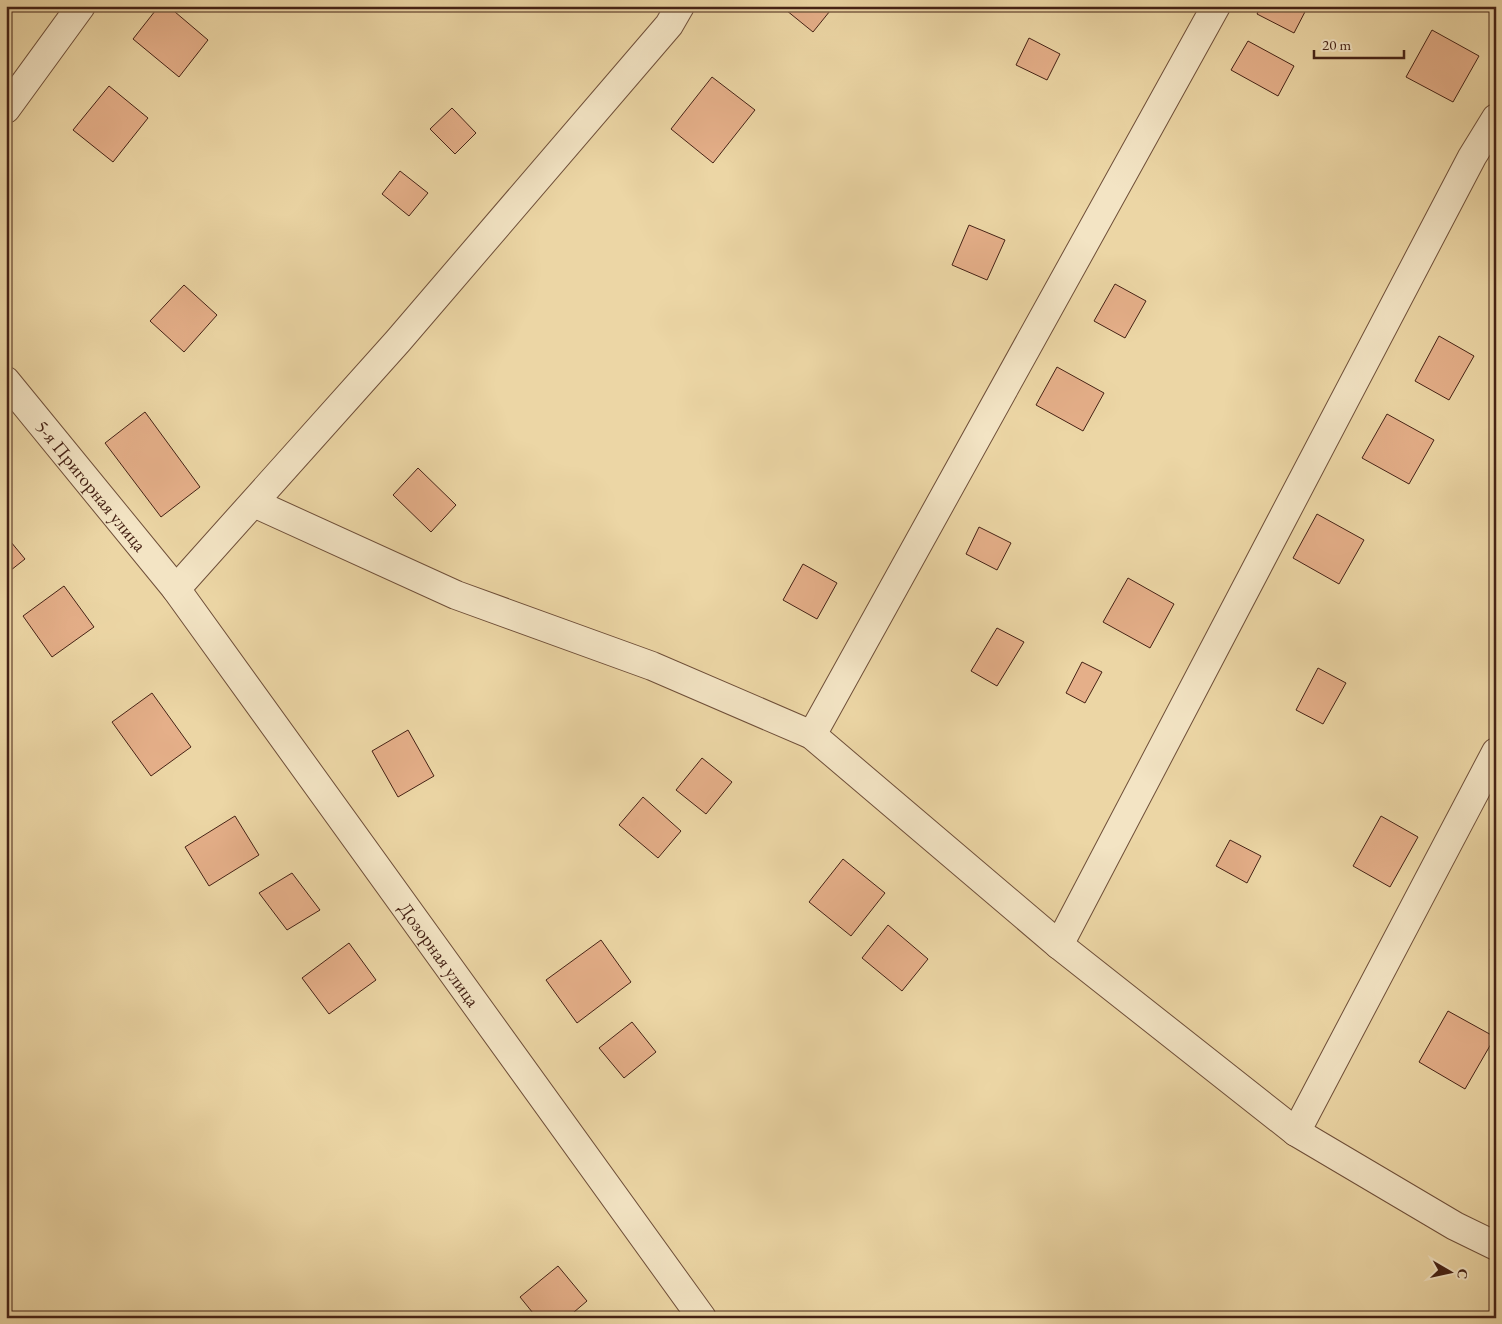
<svg xmlns="http://www.w3.org/2000/svg" width="1502" height="1324" font-family="'EB Garamond',serif">
  <rect width="100%" height="100%" fill="#ecd6a5"/>
  <filter id="stains"><feTurbulence type="fractalNoise" baseFrequency=".004" numOctaves="4"/><feColorMatrix values="0 0 0 0 .2 0 0 0 0 .09 0 0 0 0 .02 0 0 0 .5 -.17"/></filter>
  <radialGradient id="worn" r=".72"><stop offset=".6" stop-color="#630" stop-opacity="0"/><stop offset="1" stop-color="#630" stop-opacity=".3"/></radialGradient>
  <!-- building -->
  <g fill="#e5af89" stroke="#452215">
    <path d="M 159,6 L 168,6 L 208,40 L 179,77 L 133,39 Z"/>
    <path d="M 781,6 L 834,6 L 813,32 Z"/>
    <path d="M 1261,6 L 1308,6 L 1294,33 L 1257,14 Z"/>
    <path d="M 1432,30 L 1479,56 L 1453,102 L 1406,77 Z"/>
    <path d="M 1029,38 L 1060,54 L 1047,80 L 1016,65 Z"/>
    <path d="M 1248,41 L 1294,66 L 1278,96 L 1231,70 Z"/>
    <path d="M 712,77 L 755,110 L 713,163 L 671,129 Z"/>
    <path d="M 109,86 L 148,118 L 113,162 L 73,130 Z"/>
    <path d="M 452,108 L 476,133 L 455,154 L 430,129 Z"/>
    <path d="M 400,171 L 428,193 L 409,216 L 382,194 Z"/>
    <path d="M 969,225 L 1005,240 L 987,280 L 952,265 Z"/>
    <path d="M 1115,284 L 1146,301 L 1125,338 L 1094,321 Z"/>
    <path d="M 184,285 L 217,315 L 184,352 L 150,321 Z"/>
    <path d="M 1439,336 L 1474,356 L 1449,400 L 1415,381 Z"/>
    <path d="M 1057,367 L 1104,393 L 1083,431 L 1036,405 Z"/>
    <path d="M 145,412 L 200,487 L 161,517 L 105,443 Z"/>
    <path d="M 1387,414 L 1434,440 L 1409,484 L 1362,458 Z"/>
    <path d="M 418,468 L 456,505 L 431,532 L 393,495 Z"/>
    <path d="M 1317,514 L 1364,540 L 1339,584 L 1293,558 Z"/>
    <path d="M 979,527 L 1011,543 L 997,570 L 966,554 Z"/>
    <path d="M 6,536 L 25,559 L 6,574 Z"/>
    <path d="M 803,564 L 837,583 L 817,619 L 783,600 Z"/>
    <path d="M 1128,578 L 1174,604 L 1150,648 L 1103,622 Z"/>
    <path d="M 64,586 L 94,627 L 52,657 L 23,616 Z"/>
    <path d="M 997,628 L 1024,642 L 997,686 L 971,671 Z"/>
    <path d="M 1082,662 L 1102,672 L 1085,703 L 1066,693 Z"/>
    <path d="M 1318,668 L 1346,683 L 1323,724 L 1296,710 Z"/>
    <path d="M 152,693 L 191,747 L 151,776 L 112,722 Z"/>
    <path d="M 408,730 L 434,776 L 398,797 L 372,751 Z"/>
    <path d="M 702,758 L 732,782 L 706,814 L 676,790 Z"/>
    <path d="M 643,797 L 681,831 L 658,858 L 619,825 Z"/>
    <path d="M 235,816 L 259,855 L 209,886 L 185,847 Z"/>
    <path d="M 1381,816 L 1418,837 L 1390,887 L 1353,866 Z"/>
    <path d="M 1230,840 L 1261,856 L 1247,883 L 1216,866 Z"/>
    <path d="M 843,859 L 885,893 L 851,936 L 809,902 Z"/>
    <path d="M 292,873 L 320,910 L 287,930 L 259,893 Z"/>
    <path d="M 888,925 L 928,959 L 902,991 L 862,958 Z"/>
    <path d="M 1496,939 L 1496,954 L 1490,950 Z"/>
    <path d="M 601,940 L 631,982 L 577,1023 L 546,980 Z"/>
    <path d="M 349,943 L 376,980 L 329,1014 L 302,978 Z"/>
    <path d="M 1448,1011 L 1495,1037 L 1465,1089 L 1419,1062 Z"/>
    <path d="M 632,1022 L 656,1052 L 624,1078 L 599,1048 Z"/>
    <path d="M 558,1266 L 587,1301 L 567,1318 L 537,1318 L 520,1297 Z"/>
  </g>
  <g fill="none" stroke-linecap="round" stroke-linejoin="round">
    <!-- minor casing -->
    <g stroke="#6f4f39" stroke-width="30">
      <g id="minor">
        <path d="M 6,109 L 81,6"/>
        <path id="s1" d="M 6,381 L 176,589 L 702,1318"/>
        <path d="M 254,503 L 456,595 L 652,666 L 812,735 L 1059,945 L 1296,1132 L 1455,1226 L 1496,1246"/>
        <path d="M 176,589 L 398,341 L 669,25 L 680,6"/>
        <path d="M 812,735 L 1216,6"/>
        <path d="M 1059,945 L 1472,157 L 1496,118"/>
        <path d="M 1296,1132 L 1496,752"/>
      </g>
    </g>
    <!-- minor -->
    <use href="#minor" stroke="#f3e4c4" stroke-width="28"/>
  </g>
  <g text-anchor="middle" stroke-width="4.5" stroke-linejoin="round" paint-order="stroke">
    <!-- street labels -->
    <g font-size="19" fill="#452215" stroke="#f3e4c4">
      <text dy="7" stroke="none"><textPath href="#s1" startOffset="135">5-я Пригорная улица</textPath></text>
      <text dy="7" stroke="none"><textPath href="#s1" startOffset="719">Дозорная улица</textPath></text>
    </g>
  </g>
  <!-- margin -->
  <rect width="1502" height="1324" fill="none" stroke="#ecd6a5" stroke-width="25"/>
  <rect x="8" y="8" width="1487" height="1309" fill="none" stroke="#452215" stroke-width="2.5"/>
  <rect x="12" y="12" width="1477" height="1299" fill="none" stroke="#452215"/>
  <!-- north arrow -->
  <g transform="translate(1450 1272) rotate(99)" stroke="#f3e4c4" stroke-width="4" paint-order="stroke">
  <path d="M0-4L9 19L0 12L-9 19Z" fill="#452215"/>
  <text y="-8" font-size="14" font-weight="bold" text-anchor="middle" fill="#452215">С</text>
  </g>
  <!-- scale -->
  <path d="M1314 50v8h90v-8" fill="none" stroke="#452215" stroke-width="2.5"/>
  <text x="1322" y="50" font-size="15" fill="#452215" stroke="#f3e4c4" stroke-width="4" paint-order="stroke">20 m</text>
  <rect width="100%" height="100%" filter="url(#stains)"/>
  <rect width="100%" height="100%" fill="url(#worn)"/>
</svg>
